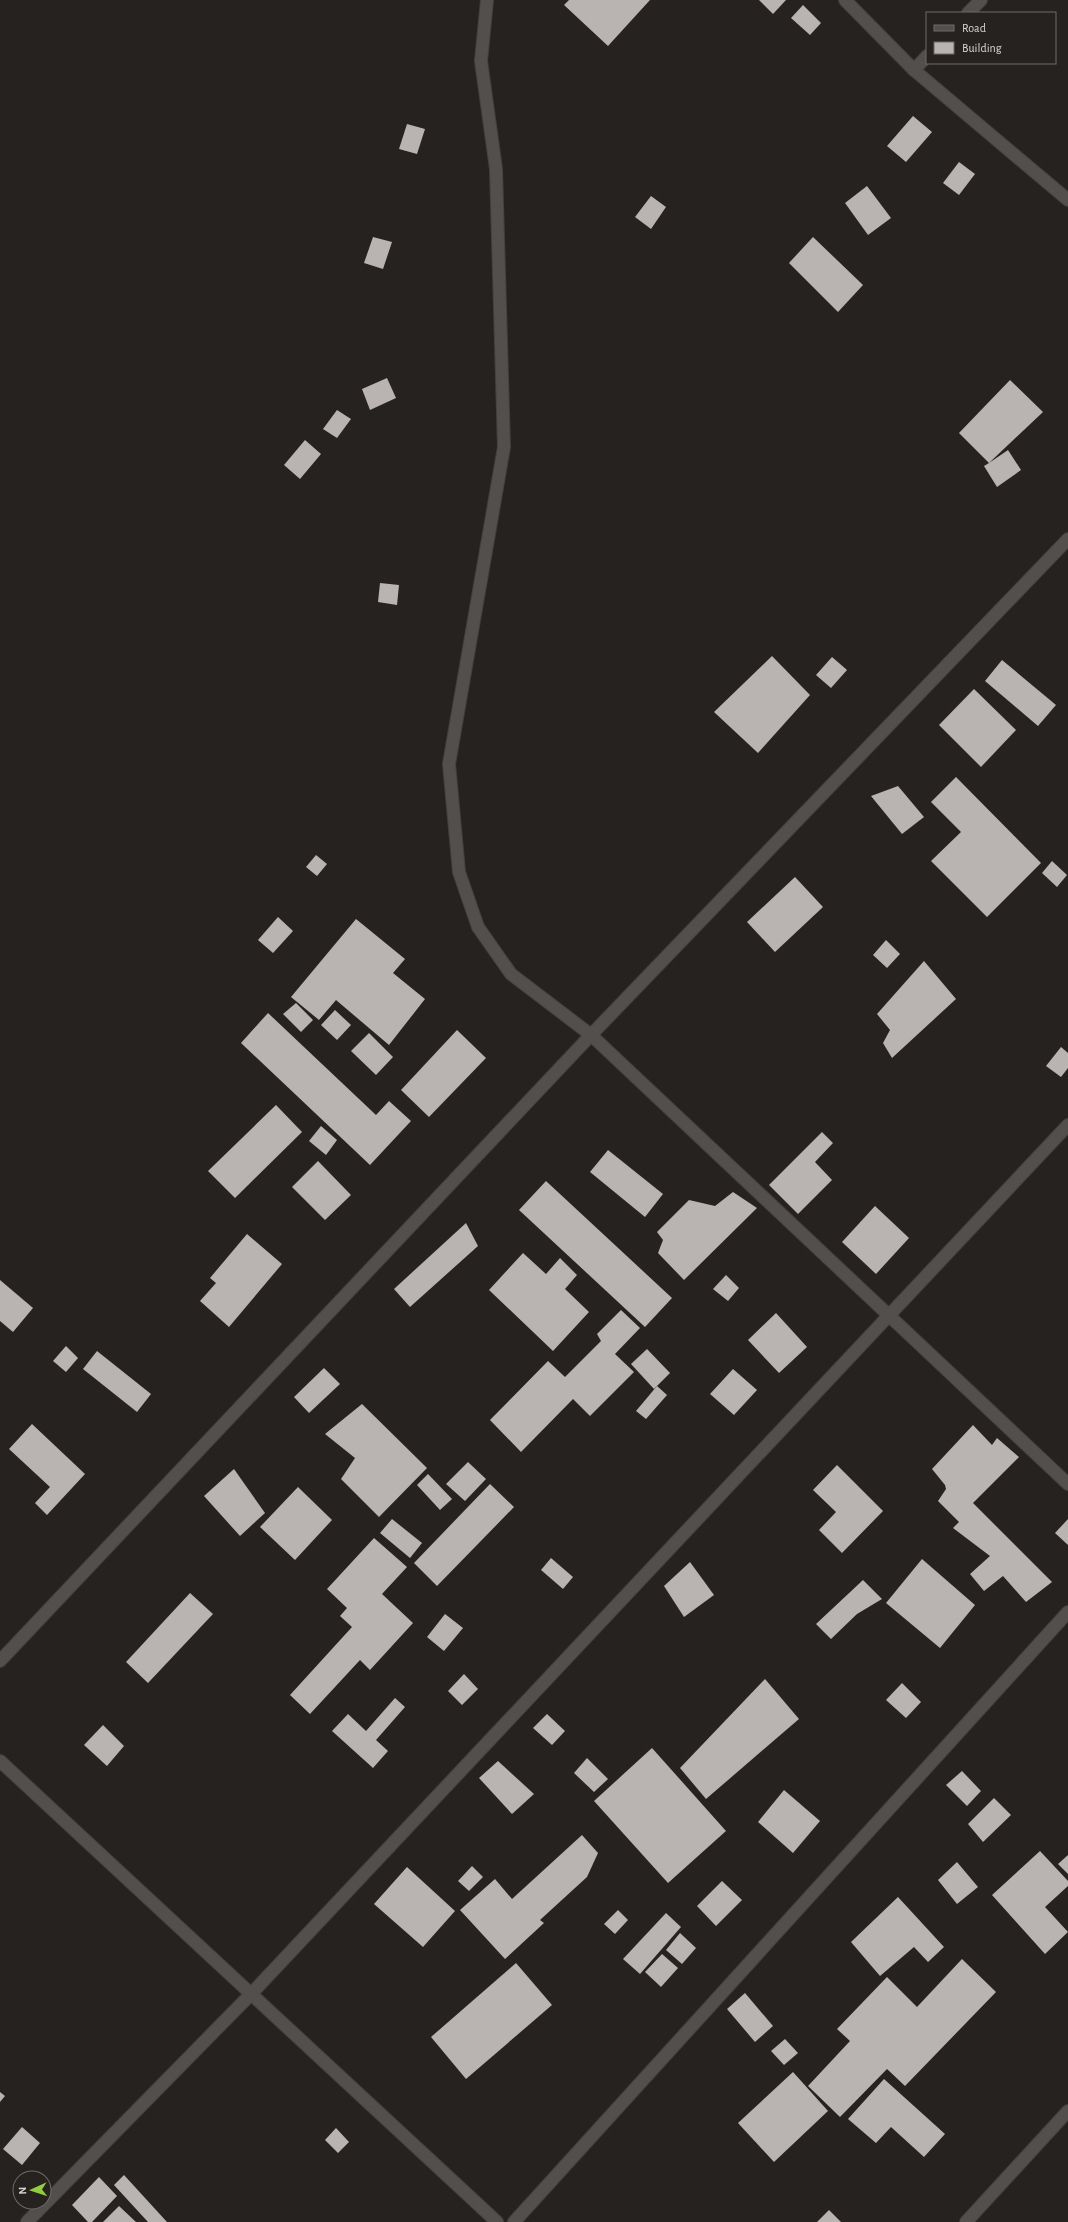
<svg xmlns="http://www.w3.org/2000/svg" width="1068" height="2222" font-family="'Alegreya Sans',sans-serif">
  <rect width="100%" height="100%" fill="#262220"/>
  <!-- building -->
  <g fill="#b9b4b2">
    <path d="M 569,0 L 650,0 L 608,46 L 564,5 Z"/>
    <path d="M 759,0 L 786,0 L 773,14 Z"/>
    <path d="M 803,5 L 821,23 L 810,35 L 791,18 Z"/>
    <path d="M 913,116 L 932,132 L 906,162 L 887,146 Z"/>
    <path d="M 407,124 L 425,129 L 417,154 L 399,149 Z"/>
    <path d="M 959,162 L 975,174 L 959,195 L 943,183 Z"/>
    <path d="M 867,186 L 891,218 L 868,235 L 845,203 Z"/>
    <path d="M 651,196 L 666,207 L 651,229 L 635,217 Z"/>
    <path d="M 373,237 L 392,242 L 383,269 L 364,263 Z"/>
    <path d="M 813,237 L 863,285 L 838,312 L 789,263 Z"/>
    <path d="M 387,378 L 396,398 L 370,410 L 362,389 Z"/>
    <path d="M 1010,380 L 1043,412 L 989,463 L 1008,450 L 1021,470 L 997,487 L 984,466 L 989,463 L 959,433 Z"/>
    <path d="M 337,410 L 351,419 L 337,438 L 323,429 Z"/>
    <path d="M 305,440 L 321,454 L 300,479 L 284,465 Z"/>
    <path d="M 380,583 L 399,585 L 397,605 L 378,602 Z"/>
    <path d="M 772,656 L 810,695 L 758,753 L 714,712 Z"/>
    <path d="M 832,657 L 847,670 L 831,688 L 816,675 Z"/>
    <path d="M 1002,660 L 1056,705 L 1038,726 L 985,681 Z"/>
    <path d="M 974,689 L 1016,730 L 981,767 L 939,725 Z"/>
    <path d="M 956,777 L 1041,863 L 987,917 L 931,861 L 961,832 L 931,802 Z"/>
    <path d="M 898,786 L 924,817 L 902,834 L 871,796 Z"/>
    <path d="M 316,855 L 327,864 L 317,876 L 306,867 Z"/>
    <path d="M 1052,861 L 1067,875 L 1057,887 L 1042,873 Z"/>
    <path d="M 795,877 L 823,907 L 775,952 L 747,922 Z"/>
    <path d="M 278,917 L 293,931 L 273,953 L 258,940 Z"/>
    <path d="M 356,919 L 405,959 L 393,973 L 425,999 L 389,1045 L 336,1000 L 319,1020 L 291,997 Z"/>
    <path d="M 886,940 L 900,954 L 887,968 L 873,955 Z"/>
    <path d="M 924,961 L 956,999 L 892,1058 L 883,1043 L 890,1030 L 877,1014 Z"/>
    <path d="M 296,1003 L 313,1020 L 301,1032 L 283,1014 Z"/>
    <path d="M 335,1010 L 351,1025 L 337,1040 L 321,1025 Z"/>
    <path d="M 268,1013 L 376,1115 L 389,1101 L 411,1121 L 370,1165 L 241,1043 Z"/>
    <path d="M 457,1030 L 486,1058 L 429,1117 L 401,1090 Z"/>
    <path d="M 369,1033 L 393,1057 L 376,1075 L 351,1051 Z"/>
    <path d="M 1061,1047 L 1068,1053 L 1068,1068 L 1061,1077 L 1046,1066 Z"/>
    <path d="M 276,1105 L 302,1132 L 235,1198 L 208,1171 Z"/>
    <path d="M 321,1126 L 337,1140 L 326,1155 L 309,1141 Z"/>
    <path d="M 822,1132 L 833,1143 L 815,1162 L 832,1180 L 798,1214 L 769,1185 Z"/>
    <path d="M 608,1150 L 663,1194 L 645,1217 L 590,1172 Z"/>
    <path d="M 318,1161 L 351,1195 L 325,1220 L 292,1187 Z"/>
    <path d="M 546,1181 L 672,1298 L 645,1327 L 519,1210 Z"/>
    <path d="M 733,1192 L 757,1208 L 684,1280 L 658,1253 L 663,1240 L 657,1232 L 689,1200 L 715,1206 Z"/>
    <path d="M 875,1206 L 909,1238 L 876,1274 L 842,1242 Z"/>
    <path d="M 466,1223 L 478,1246 L 410,1307 L 394,1289 Z"/>
    <path d="M 247,1234 L 282,1264 L 229,1327 L 200,1301 L 216,1283 L 210,1278 Z"/>
    <path d="M 523,1253 L 546,1274 L 560,1258 L 577,1275 L 565,1289 L 589,1312 L 553,1351 L 489,1290 Z"/>
    <path d="M 726,1275 L 739,1288 L 728,1301 L 713,1289 Z"/>
    <path d="M 0,1280 L 33,1308 L 13,1332 L 0,1321 Z"/>
    <path d="M 621,1310 L 640,1328 L 615,1354 L 634,1372 L 590,1416 L 573,1399 L 521,1452 L 490,1420 L 548,1361 L 565,1377 L 601,1341 L 597,1334 Z"/>
    <path d="M 776,1313 L 807,1347 L 779,1373 L 748,1340 Z"/>
    <path d="M 66,1346 L 78,1358 L 66,1372 L 53,1361 Z"/>
    <path d="M 647,1349 L 670,1373 L 654,1389 L 631,1364 Z"/>
    <path d="M 97,1351 L 151,1394 L 137,1412 L 83,1369 Z"/>
    <path d="M 324,1368 L 340,1384 L 309,1413 L 294,1397 Z"/>
    <path d="M 733,1369 L 757,1390 L 734,1415 L 710,1394 Z"/>
    <path d="M 657,1386 L 667,1395 L 646,1419 L 636,1411 Z"/>
    <path d="M 362,1404 L 427,1468 L 379,1517 L 341,1479 L 355,1458 L 325,1434 Z"/>
    <path d="M 32,1424 L 85,1474 L 47,1515 L 35,1503 L 50,1487 L 9,1449 Z"/>
    <path d="M 973,1425 L 992,1445 L 997,1438 L 1019,1457 L 973,1503 L 1052,1582 L 1026,1602 L 1003,1576 L 984,1591 L 970,1574 L 990,1556 L 953,1528 L 959,1522 L 938,1501 L 946,1489 L 945,1485 L 932,1469 Z"/>
    <path d="M 468,1462 L 486,1479 L 465,1501 L 446,1484 Z"/>
    <path d="M 837,1465 L 883,1511 L 842,1553 L 819,1530 L 836,1512 L 813,1490 Z"/>
    <path d="M 234,1469 L 265,1513 L 240,1536 L 204,1496 Z"/>
    <path d="M 428,1474 L 452,1499 L 440,1510 L 417,1485 Z"/>
    <path d="M 490,1484 L 514,1507 L 437,1586 L 414,1563 Z"/>
    <path d="M 298,1487 L 332,1520 L 295,1560 L 260,1527 Z"/>
    <path d="M 392,1519 L 422,1543 L 410,1558 L 380,1533 Z"/>
    <path d="M 1068,1519 L 1068,1545 L 1055,1533 Z"/>
    <path d="M 374,1538 L 407,1567 L 382,1594 L 413,1623 L 370,1670 L 360,1660 L 310,1714 L 290,1695 L 352,1627 L 340,1616 L 347,1608 L 327,1589 Z"/>
    <path d="M 551,1558 L 573,1577 L 563,1589 L 541,1570 Z"/>
    <path d="M 922,1559 L 975,1605 L 940,1648 L 886,1603 Z"/>
    <path d="M 690,1562 L 714,1595 L 684,1617 L 664,1586 Z"/>
    <path d="M 863,1580 L 882,1599 L 857,1614 L 831,1639 L 816,1624 Z"/>
    <path d="M 190,1593 L 213,1614 L 148,1683 L 126,1662 Z"/>
    <path d="M 445,1614 L 463,1628 L 444,1651 L 427,1637 Z"/>
    <path d="M 464,1674 L 478,1689 L 462,1705 L 448,1691 Z"/>
    <path d="M 765,1679 L 799,1719 L 706,1799 L 680,1768 Z"/>
    <path d="M 902,1683 L 921,1702 L 906,1718 L 886,1700 Z"/>
    <path d="M 395,1698 L 405,1707 L 376,1740 L 388,1751 L 373,1768 L 332,1731 L 348,1714 L 366,1731 Z"/>
    <path d="M 547,1714 L 565,1731 L 552,1745 L 533,1728 Z"/>
    <path d="M 103,1725 L 124,1746 L 107,1766 L 84,1745 Z"/>
    <path d="M 652,1748 L 726,1831 L 668,1883 L 594,1801 Z"/>
    <path d="M 587,1758 L 608,1779 L 594,1792 L 574,1773 Z"/>
    <path d="M 498,1761 L 534,1794 L 512,1814 L 479,1778 Z"/>
    <path d="M 962,1771 L 981,1791 L 967,1806 L 946,1785 Z"/>
    <path d="M 784,1790 L 820,1821 L 793,1853 L 758,1822 Z"/>
    <path d="M 994,1798 L 1011,1815 L 983,1842 L 968,1824 Z"/>
    <path d="M 582,1835 L 598,1853 L 587,1877 L 540,1920 L 544,1923 L 505,1959 L 460,1910 L 495,1879 L 512,1899 Z"/>
    <path d="M 1040,1851 L 1068,1881 L 1068,1886 L 1045,1907 L 1068,1932 L 1045,1954 L 992,1895 Z"/>
    <path d="M 1068,1855 L 1068,1874 L 1058,1864 Z"/>
    <path d="M 957,1862 L 978,1887 L 957,1904 L 938,1880 Z"/>
    <path d="M 472,1866 L 483,1877 L 469,1891 L 458,1881 Z"/>
    <path d="M 407,1867 L 455,1911 L 423,1947 L 374,1904 Z"/>
    <path d="M 722,1881 L 742,1900 L 716,1926 L 697,1906 Z"/>
    <path d="M 898,1897 L 944,1947 L 928,1962 L 914,1947 L 880,1976 L 851,1942 Z"/>
    <path d="M 618,1910 L 628,1920 L 615,1934 L 604,1924 Z"/>
    <path d="M 666,1913 L 681,1927 L 640,1974 L 623,1959 Z"/>
    <path d="M 680,1933 L 696,1948 L 682,1964 L 666,1950 Z"/>
    <path d="M 662,1954 L 678,1968 L 661,1987 L 645,1972 Z"/>
    <path d="M 962,1959 L 996,1992 L 905,2086 L 887,2069 L 840,2117 L 808,2086 L 850,2041 L 837,2029 L 887,1977 L 917,2007 Z"/>
    <path d="M 516,1963 L 552,2005 L 466,2079 L 431,2037 Z"/>
    <path d="M 745,1993 L 773,2026 L 755,2042 L 727,2009 Z"/>
    <path d="M 785,2039 L 798,2053 L 784,2065 L 771,2051 Z"/>
    <path d="M 793,2072 L 828,2111 L 774,2162 L 738,2123 Z"/>
    <path d="M 884,2079 L 945,2134 L 924,2157 L 891,2127 L 876,2143 L 848,2119 Z"/>
    <path d="M 0,2092 L 5,2096 L 0,2102 Z"/>
    <path d="M 22,2127 L 40,2143 L 22,2165 L 3,2149 Z"/>
    <path d="M 336,2128 L 349,2142 L 338,2153 L 325,2140 Z"/>
    <path d="M 124,2175 L 167,2222 L 148,2222 L 114,2185 Z"/>
    <path d="M 99,2177 L 117,2196 L 92,2222 L 88,2222 L 72,2205 Z"/>
    <path d="M 119,2206 L 136,2222 L 103,2222 Z"/>
    <path d="M 829,2210 L 841,2222 L 817,2222 Z"/>
  </g>
  <g fill="none" stroke-linecap="round" stroke-linejoin="round">
    <!-- minor casing -->
    <g stroke="#43403f" stroke-width="14">
      <g id="minor">
        <path d="M 487,0 L 481,61 L 496,169 L 504,447 L 449,764 L 459,872 L 478,927 L 511,974 L 591,1035 L 1068,1484"/>
        <path d="M 845,0 L 914,70 L 1068,200"/>
        <path d="M 968,13 L 981,0"/>
        <path d="M 914,70 L 927,56"/>
        <path d="M 0,1661 L 591,1035 L 1068,539"/>
        <path d="M 0,1761 L 497,2222"/>
        <path d="M 27,2222 L 251,1994 L 1068,1125"/>
        <path d="M 514,2222 L 1068,1612"/>
        <path d="M 966,2222 L 1068,2111"/>
      </g>
    </g>
    <!-- minor -->
    <use href="#minor" stroke="#534f4d" stroke-width="12"/>
  </g>
  <!-- legend -->
  <rect x="926" y="12" width="130" height="52" fill="#262220" stroke="#6d6a68"/>
  <rect x="934" y="25" width="20" height="6" fill="#534f4d" stroke="#6d6a68"/>
  <text x="962" y="32" font-size="12" fill="#d8d5d4">Road</text>
  <rect x="934" y="42" width="20" height="12" fill="#b9b4b2" stroke="#6d6a68"/>
  <text x="962" y="52" font-size="12" fill="#d8d5d4">Building</text>
  <!-- north arrow -->
  <g transform="translate(32 2190) rotate(267)"><circle r="19" fill="#262220" stroke="#6d6a68"/>
  <path d="M0-3L7 15L0 10L-7 15Z" fill="#90cd41"/>
  <text y="-6" font-size="11" font-weight="bold" text-anchor="middle" fill="#d8d5d4">N</text>
  </g>
</svg>
